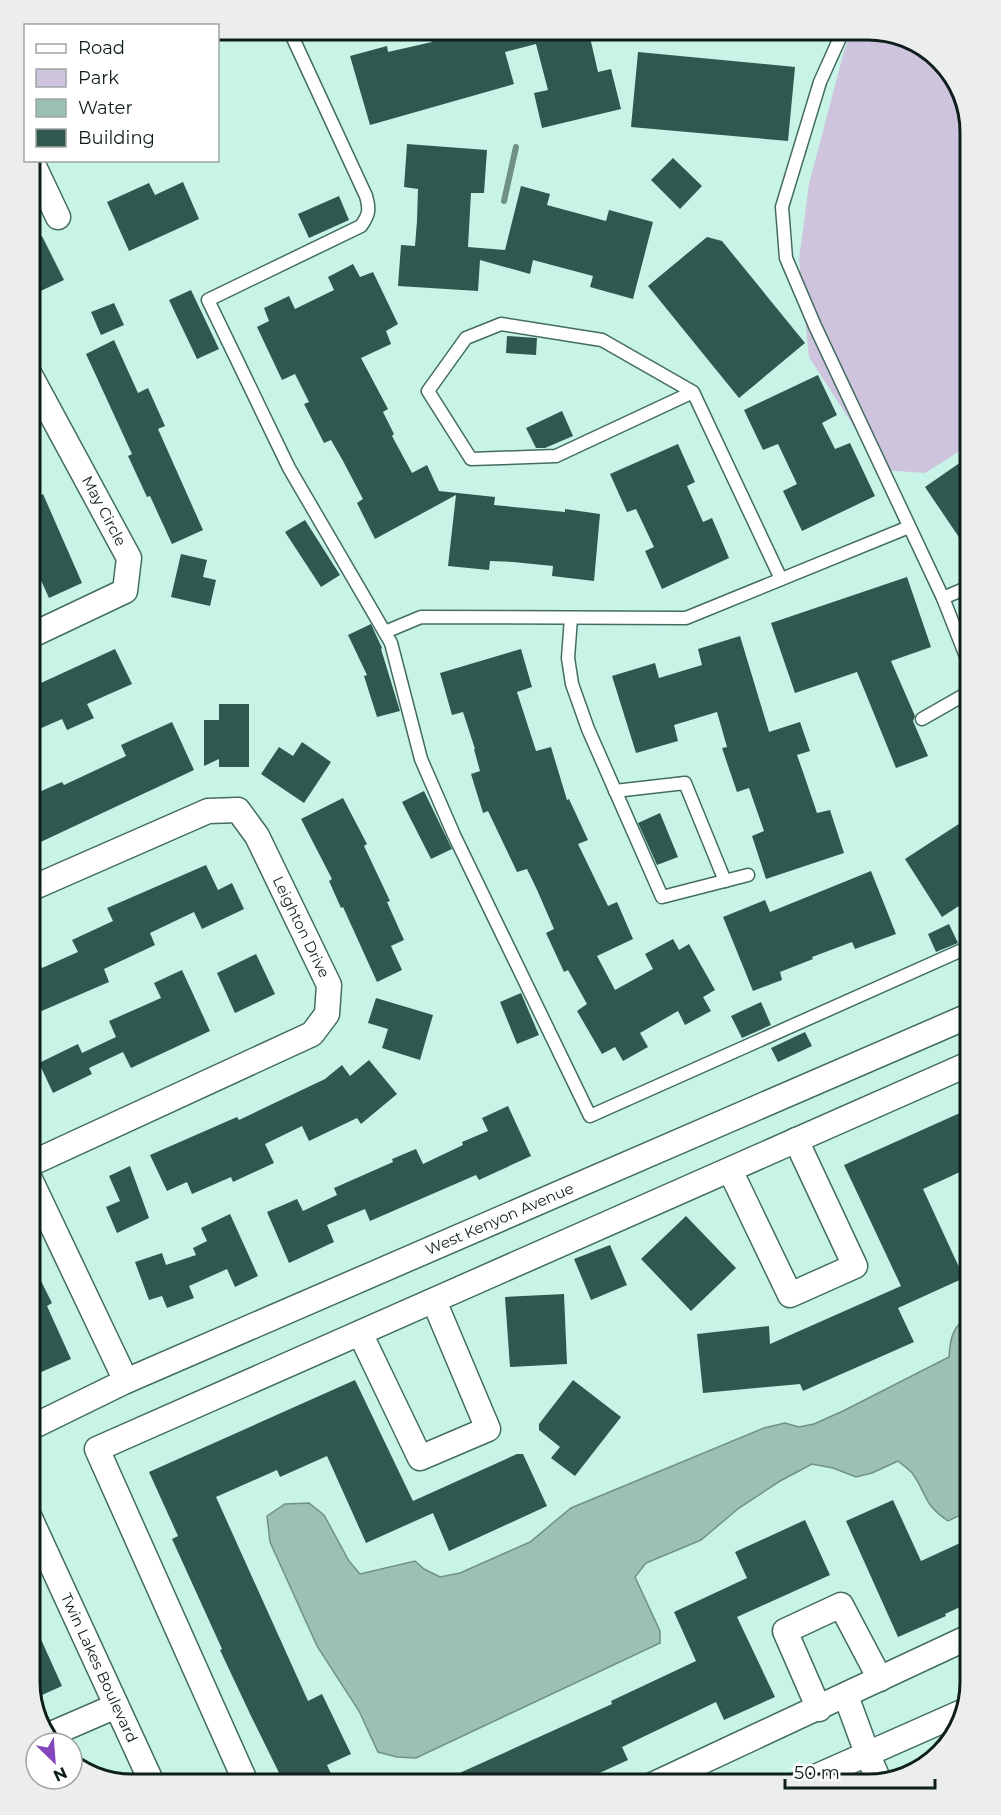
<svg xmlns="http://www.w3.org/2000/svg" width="1001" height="1815" font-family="Montserrat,sans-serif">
  <rect width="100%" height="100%" fill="#c8f4e8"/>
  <!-- green -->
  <path fill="#cfc4de" d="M 851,30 L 876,30 L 926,47 L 963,93 L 971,133 L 971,444 L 925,473 L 882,470 L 809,357 L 799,260 L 809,184 L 843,55 Z"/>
  <!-- water -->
  <path fill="#9bc0b6" stroke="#719088" stroke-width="1.5" d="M 971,1316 L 971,1510 L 948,1521 C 923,1504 928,1496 913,1474 C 909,1469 903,1465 898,1461 L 872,1473 L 856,1477 L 833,1468 L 812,1464 L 780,1481 L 739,1508 L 701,1540 L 646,1563 L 635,1577 L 660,1631 L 660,1643 L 416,1758 L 397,1757 L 378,1752 L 359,1711 L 317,1646 L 270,1542 L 267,1516 L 285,1504 L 309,1503 L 324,1515 L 349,1561 L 360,1574 L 415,1561 L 424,1569 L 440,1577 L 460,1573 L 530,1542 L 571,1508 L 764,1428 L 785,1423 L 799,1427 L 814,1424 L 843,1411 L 949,1357 C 950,1338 953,1324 971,1316 Z"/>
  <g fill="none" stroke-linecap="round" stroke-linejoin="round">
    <!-- stream -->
    <path stroke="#719088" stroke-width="6" d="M 504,201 L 516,147"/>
  </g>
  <!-- building -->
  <g fill="#30584e">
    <path d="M 589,33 L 598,72 L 611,69 L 621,109 L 542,128 L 534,93 L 548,90 L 536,44 L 505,52 L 514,84 L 370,125 L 350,56 L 387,46 L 388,52 L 432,42 L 431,40 L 451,34 Z"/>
    <path d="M 638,52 L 795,67 L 788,141 L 631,127 Z"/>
    <path d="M 407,144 L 487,150 L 484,193 L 471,193 L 468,247 L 505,250 L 521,186 L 550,194 L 547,205 L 606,221 L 609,210 L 653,222 L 633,299 L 590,287 L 593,276 L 533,260 L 530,274 L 480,260 L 478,291 L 398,286 L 401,245 L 415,246 L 417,221 L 418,189 L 404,187 Z"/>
    <path d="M 673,158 L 702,186 L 680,209 L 651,180 Z"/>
    <path d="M 183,182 L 199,219 L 129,251 L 107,202 L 149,183 L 155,195 Z"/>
    <path d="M 339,196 L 349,220 L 309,238 L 298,214 Z"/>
    <path d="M 42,236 L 64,280 L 30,296 L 30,242 Z"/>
    <path d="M 707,237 L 722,241 L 805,343 L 739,398 L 648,286 Z"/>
    <path d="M 353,264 L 360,277 L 373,272 L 398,324 L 386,331 L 391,344 L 361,358 L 388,409 L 383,412 L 394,434 L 392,436 L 412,473 L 427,465 L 439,491 L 495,497 L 494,505 L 565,512 L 565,509 L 600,514 L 594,581 L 552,576 L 553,566 L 513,562 L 490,561 L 489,570 L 448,566 L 456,495 L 375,539 L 357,503 L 363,499 L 343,461 L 331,440 L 324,443 L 304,404 L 309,402 L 295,374 L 282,380 L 257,327 L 269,321 L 264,308 L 289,296 L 295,309 L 334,290 L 328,277 Z"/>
    <path d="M 191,290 L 219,349 L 197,359 L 169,300 Z"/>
    <path d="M 114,303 L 124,325 L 101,335 L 91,312 Z"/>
    <path d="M 507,336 L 537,338 L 536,355 L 506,353 Z"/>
    <path d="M 114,340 L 138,393 L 148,388 L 165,426 L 158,429 L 203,530 L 172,544 L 150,496 L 147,497 L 128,456 L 132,454 L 86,354 Z"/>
    <path d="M 818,375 L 837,415 L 822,423 L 835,449 L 850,443 L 875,496 L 802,531 L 783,491 L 797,484 L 778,444 L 763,450 L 744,410 Z"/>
    <path d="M 562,411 L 573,436 L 545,448 L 536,448 L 526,428 Z"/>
    <path d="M 678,444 L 695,482 L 687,486 L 703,522 L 712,518 L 729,558 L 662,589 L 645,551 L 654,547 L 636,509 L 627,512 L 610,474 Z"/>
    <path d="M 971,455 L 971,555 L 925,487 Z"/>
    <path d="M 43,494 L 82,583 L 49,598 L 30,556 L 30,500 Z"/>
    <path d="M 305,520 L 340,575 L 321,587 L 285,532 Z"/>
    <path d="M 181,554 L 207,560 L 203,577 L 216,580 L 210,606 L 171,597 Z"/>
    <path d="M 907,577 L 931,647 L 891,661 L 915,716 L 913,721 L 928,756 L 896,768 L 857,672 L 795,693 L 771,623 Z"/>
    <path d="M 371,624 L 382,648 L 381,649 L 400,711 L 377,717 L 364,676 L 367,675 L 348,635 Z"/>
    <path d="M 740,636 L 769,732 L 800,722 L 810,751 L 797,755 L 803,772 L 817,813 L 830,810 L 844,853 L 766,879 L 752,836 L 764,831 L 749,788 L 737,792 L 722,748 L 727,747 L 717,712 L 674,725 L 678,741 L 636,753 L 612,676 L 655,663 L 659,678 L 702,665 L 698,649 Z"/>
    <path d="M 115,649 L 132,684 L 87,704 L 94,718 L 67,730 L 62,719 L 30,733 L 30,688 Z"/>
    <path d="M 521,649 L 532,687 L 517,692 L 536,751 L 551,747 L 567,800 L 569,799 L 588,840 L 578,844 L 608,906 L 617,902 L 633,939 L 597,956 L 615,990 L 653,969 L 645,954 L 673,939 L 679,950 L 689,944 L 715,990 L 703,997 L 711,1011 L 685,1025 L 678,1011 L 640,1033 L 648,1047 L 623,1061 L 615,1047 L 602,1054 L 577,1011 L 587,1004 L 568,970 L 564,972 L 546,933 L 554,929 L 538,892 L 527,869 L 517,872 L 488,811 L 483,813 L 471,774 L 480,771 L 474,749 L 475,749 L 463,712 L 452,715 L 440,673 Z"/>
    <path d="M 219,704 L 249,704 L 249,767 L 219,767 L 219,759 L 204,766 L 204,720 L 219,720 Z"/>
    <path d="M 172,722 L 194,770 L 30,847 L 30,796 L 62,782 L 64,785 L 126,756 L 121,745 Z"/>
    <path d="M 302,742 L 331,762 L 304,803 L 261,774 L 279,747 L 293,756 Z"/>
    <path d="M 424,791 L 452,849 L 431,859 L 402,802 Z"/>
    <path d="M 343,798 L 367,844 L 364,846 L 390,901 L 387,902 L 404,940 L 391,946 L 402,970 L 377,982 L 343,907 L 341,908 L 329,881 L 332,879 L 301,819 Z"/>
    <path d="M 660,813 L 678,857 L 657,865 L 638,823 Z"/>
    <path d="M 971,816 L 971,898 L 942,917 L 905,859 Z"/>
    <path d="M 206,865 L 218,890 L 232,883 L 244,909 L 202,929 L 194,912 L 150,933 L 155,945 L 104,969 L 109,982 L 30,1016 L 30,943 L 42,968 L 78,952 L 72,940 L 113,921 L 107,908 Z"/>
    <path d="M 871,871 L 896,934 L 855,949 L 852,942 L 812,957 L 813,959 L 780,972 L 782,980 L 753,991 L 723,917 L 765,900 L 770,912 Z"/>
    <path d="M 949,924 L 958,943 L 936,952 L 928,934 Z"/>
    <path d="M 256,954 L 275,994 L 235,1013 L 217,973 Z"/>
    <path d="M 182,970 L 210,1031 L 131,1068 L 123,1052 L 89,1068 L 92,1074 L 53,1093 L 39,1063 L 78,1044 L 82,1053 L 116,1037 L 109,1021 L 161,998 L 154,983 Z"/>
    <path d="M 521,993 L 539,1035 L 517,1044 L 500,1002 Z"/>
    <path d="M 376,998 L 433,1015 L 420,1060 L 382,1048 L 388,1029 L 368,1023 Z"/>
    <path d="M 761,1002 L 771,1025 L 742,1038 L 731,1016 Z"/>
    <path d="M 805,1032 L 812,1046 L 778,1062 L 771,1048 Z"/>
    <path d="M 369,1060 L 397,1094 L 361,1124 L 357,1118 L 309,1141 L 302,1126 L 265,1144 L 274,1163 L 233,1182 L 231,1177 L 192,1194 L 187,1182 L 167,1191 L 150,1155 L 237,1117 L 239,1120 L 325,1079 L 342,1065 L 350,1076 Z"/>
    <path d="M 508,1106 L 531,1156 L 479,1180 L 476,1175 L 370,1221 L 365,1209 L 327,1225 L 334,1242 L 289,1263 L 267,1212 L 297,1199 L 303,1211 L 337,1195 L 334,1188 L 393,1162 L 392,1159 L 416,1149 L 423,1164 L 463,1145 L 462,1142 L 488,1131 L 482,1118 Z"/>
    <path d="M 971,1108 L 971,1167 L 923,1189 L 964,1278 L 898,1308 L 914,1342 L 803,1391 L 800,1384 L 703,1393 L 697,1334 L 769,1326 L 770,1344 L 901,1286 L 844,1165 Z"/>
    <path d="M 130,1166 L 149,1218 L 117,1233 L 106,1207 L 120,1201 L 109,1176 Z"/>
    <path d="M 230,1214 L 258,1276 L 235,1287 L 227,1269 L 189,1286 L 194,1298 L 167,1308 L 162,1296 L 149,1300 L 135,1262 L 162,1253 L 166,1265 L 196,1255 L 193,1248 L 207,1241 L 201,1228 Z"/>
    <path d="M 686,1216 L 736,1268 L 691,1311 L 641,1259 Z"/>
    <path d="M 610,1245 L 627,1285 L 591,1300 L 574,1259 Z"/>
    <path d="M 30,1259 L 52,1303 L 47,1306 L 71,1359 L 30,1377 Z"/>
    <path d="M 564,1294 L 567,1364 L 510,1367 L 505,1297 Z"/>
    <path d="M 355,1380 L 413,1501 L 517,1454 L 523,1454 L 547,1506 L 449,1551 L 433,1513 L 366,1543 L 327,1456 L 280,1477 L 277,1470 L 216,1497 L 308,1701 L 322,1694 L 351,1754 L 327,1765 L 336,1785 L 285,1785 L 251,1716 L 220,1650 L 222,1649 L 172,1539 L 178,1536 L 149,1472 Z"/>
    <path d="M 573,1380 L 621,1417 L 575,1476 L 551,1458 L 560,1447 L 539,1430 L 539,1424 Z"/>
    <path d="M 893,1500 L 921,1561 L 971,1538 L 971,1602 L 945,1614 L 946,1616 L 898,1637 L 846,1521 Z"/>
    <path d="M 805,1520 L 830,1575 L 737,1617 L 775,1697 L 724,1720 L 716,1702 L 622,1747 L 628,1760 L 573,1785 L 433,1785 L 612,1704 L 611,1701 L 696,1661 L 674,1612 L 747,1578 L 735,1552 Z"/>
    <path d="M 30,1615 L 62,1686 L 33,1699 L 30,1683 Z"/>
  </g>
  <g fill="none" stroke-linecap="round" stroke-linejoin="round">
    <!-- service casing -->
    <g stroke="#436c62" stroke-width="15">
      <g id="service">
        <path d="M 843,31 L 820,82 L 782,207 L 786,258 L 815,326 L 943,598 L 971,669"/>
        <path d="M 292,36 L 366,196 C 370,209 369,215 361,226 L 208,300 L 289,468 L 391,643 L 421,759 L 454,835 L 590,1116 L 971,946"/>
        <path d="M 693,392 L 556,456 L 471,459 L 428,391 L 466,338 L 501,324 L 602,340 L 693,392 L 781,579"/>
        <path d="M 943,598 L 971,586"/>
        <path d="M 571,618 L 568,658 L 572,684 L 588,729 L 662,897 L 748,875"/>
        <path d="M 385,632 L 421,617 L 686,618 L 909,527"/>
        <path d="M 922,719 L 971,691"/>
        <path d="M 615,791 L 685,783 L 725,881"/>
      </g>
    </g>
    <!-- minor casing -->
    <g stroke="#436c62" stroke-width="27">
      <g id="minor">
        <path d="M 31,160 L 58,217"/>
        <path d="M 30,636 L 125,591 L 129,558 L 30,375"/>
        <path d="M 30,1164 L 312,1034 L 327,1014 L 329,985 L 257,836 L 238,810 L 208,811 L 30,889"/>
        <path d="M 730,1170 L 790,1295 L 855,1266 L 796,1140"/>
        <path d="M 30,1179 L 126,1381"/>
        <path d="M 360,1333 L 420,1458 L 488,1429 L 434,1301"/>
        <path id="s1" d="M 30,1428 L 126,1381 L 971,1015"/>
        <path id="s2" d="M 30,1518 L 153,1785"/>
        <path d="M 846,1696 L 867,1753 L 880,1783"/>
        <path d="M 819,1709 L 785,1631 L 841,1605 L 880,1679"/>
        <path d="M 49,1735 L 116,1706"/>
        <path d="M 247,1785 L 97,1449 L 971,1063"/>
        <path d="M 652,1785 L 971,1636"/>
        <path d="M 797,1785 L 962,1712"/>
      </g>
    </g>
    <!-- service -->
    <use href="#service" stroke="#fff" stroke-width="12"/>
    <!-- minor -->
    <use href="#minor" stroke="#fff" stroke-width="24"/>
  </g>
  <g text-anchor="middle" stroke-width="6" stroke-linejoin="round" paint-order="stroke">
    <!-- street labels -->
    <g font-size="15" fill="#0e1f1b" stroke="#fff">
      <text transform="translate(104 511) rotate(62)" y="5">May Circle</text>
      <text transform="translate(301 927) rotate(64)" y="5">Leighton Drive</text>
      <text dy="5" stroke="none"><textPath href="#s1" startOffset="514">West Kenyon Avenue</textPath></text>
      <text dy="5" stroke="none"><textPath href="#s2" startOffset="165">Twin Lakes Boulevard</textPath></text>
    </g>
  </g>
  <!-- crop -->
  <path d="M0 0H1001V1815H0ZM132 40H868A92 92 0 0 1 960 132V1682A92 92 0 0 1 868 1774H132A92 92 0 0 1 40 1682V132A92 92 0 0 1 132 40Z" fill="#eceded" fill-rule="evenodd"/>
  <path fill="none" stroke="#0e1f1b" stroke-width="3" d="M132 40H868A92 92 0 0 1 960 132V1682A92 92 0 0 1 868 1774H132A92 92 0 0 1 40 1682V132A92 92 0 0 1 132 40Z"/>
  <!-- legend -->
  <rect x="24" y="24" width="195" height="138" fill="#ffffff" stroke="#9fa5a4" stroke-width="1.5"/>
  <rect x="36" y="44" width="30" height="9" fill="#ffffff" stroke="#9fa5a4" stroke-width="1.5"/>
  <text x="78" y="54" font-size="18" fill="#0e1f1b">Road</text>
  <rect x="36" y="69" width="30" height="18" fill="#cfc4de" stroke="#9fa5a4" stroke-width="1.5"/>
  <text x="78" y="84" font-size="18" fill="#0e1f1b">Park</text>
  <rect x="36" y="99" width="30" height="18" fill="#9bc0b6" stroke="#9fa5a4" stroke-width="1.5"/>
  <text x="78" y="114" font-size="18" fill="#0e1f1b">Water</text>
  <rect x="36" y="129" width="30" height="18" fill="#30584e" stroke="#9fa5a4" stroke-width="1.5"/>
  <text x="78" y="144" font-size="18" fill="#0e1f1b">Building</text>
  <!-- north arrow -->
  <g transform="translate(54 1761) rotate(155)"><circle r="28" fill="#ffffff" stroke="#9fa5a4" stroke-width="1.5"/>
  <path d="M0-4.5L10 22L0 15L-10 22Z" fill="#8446bc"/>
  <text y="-9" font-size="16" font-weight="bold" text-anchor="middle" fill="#0e1f1b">N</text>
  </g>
  <!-- scale -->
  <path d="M785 1779v9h150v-9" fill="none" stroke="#0e1f1b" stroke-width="3"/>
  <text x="794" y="1779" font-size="18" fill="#0e1f1b" stroke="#ffffff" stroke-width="4.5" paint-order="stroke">50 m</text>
</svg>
